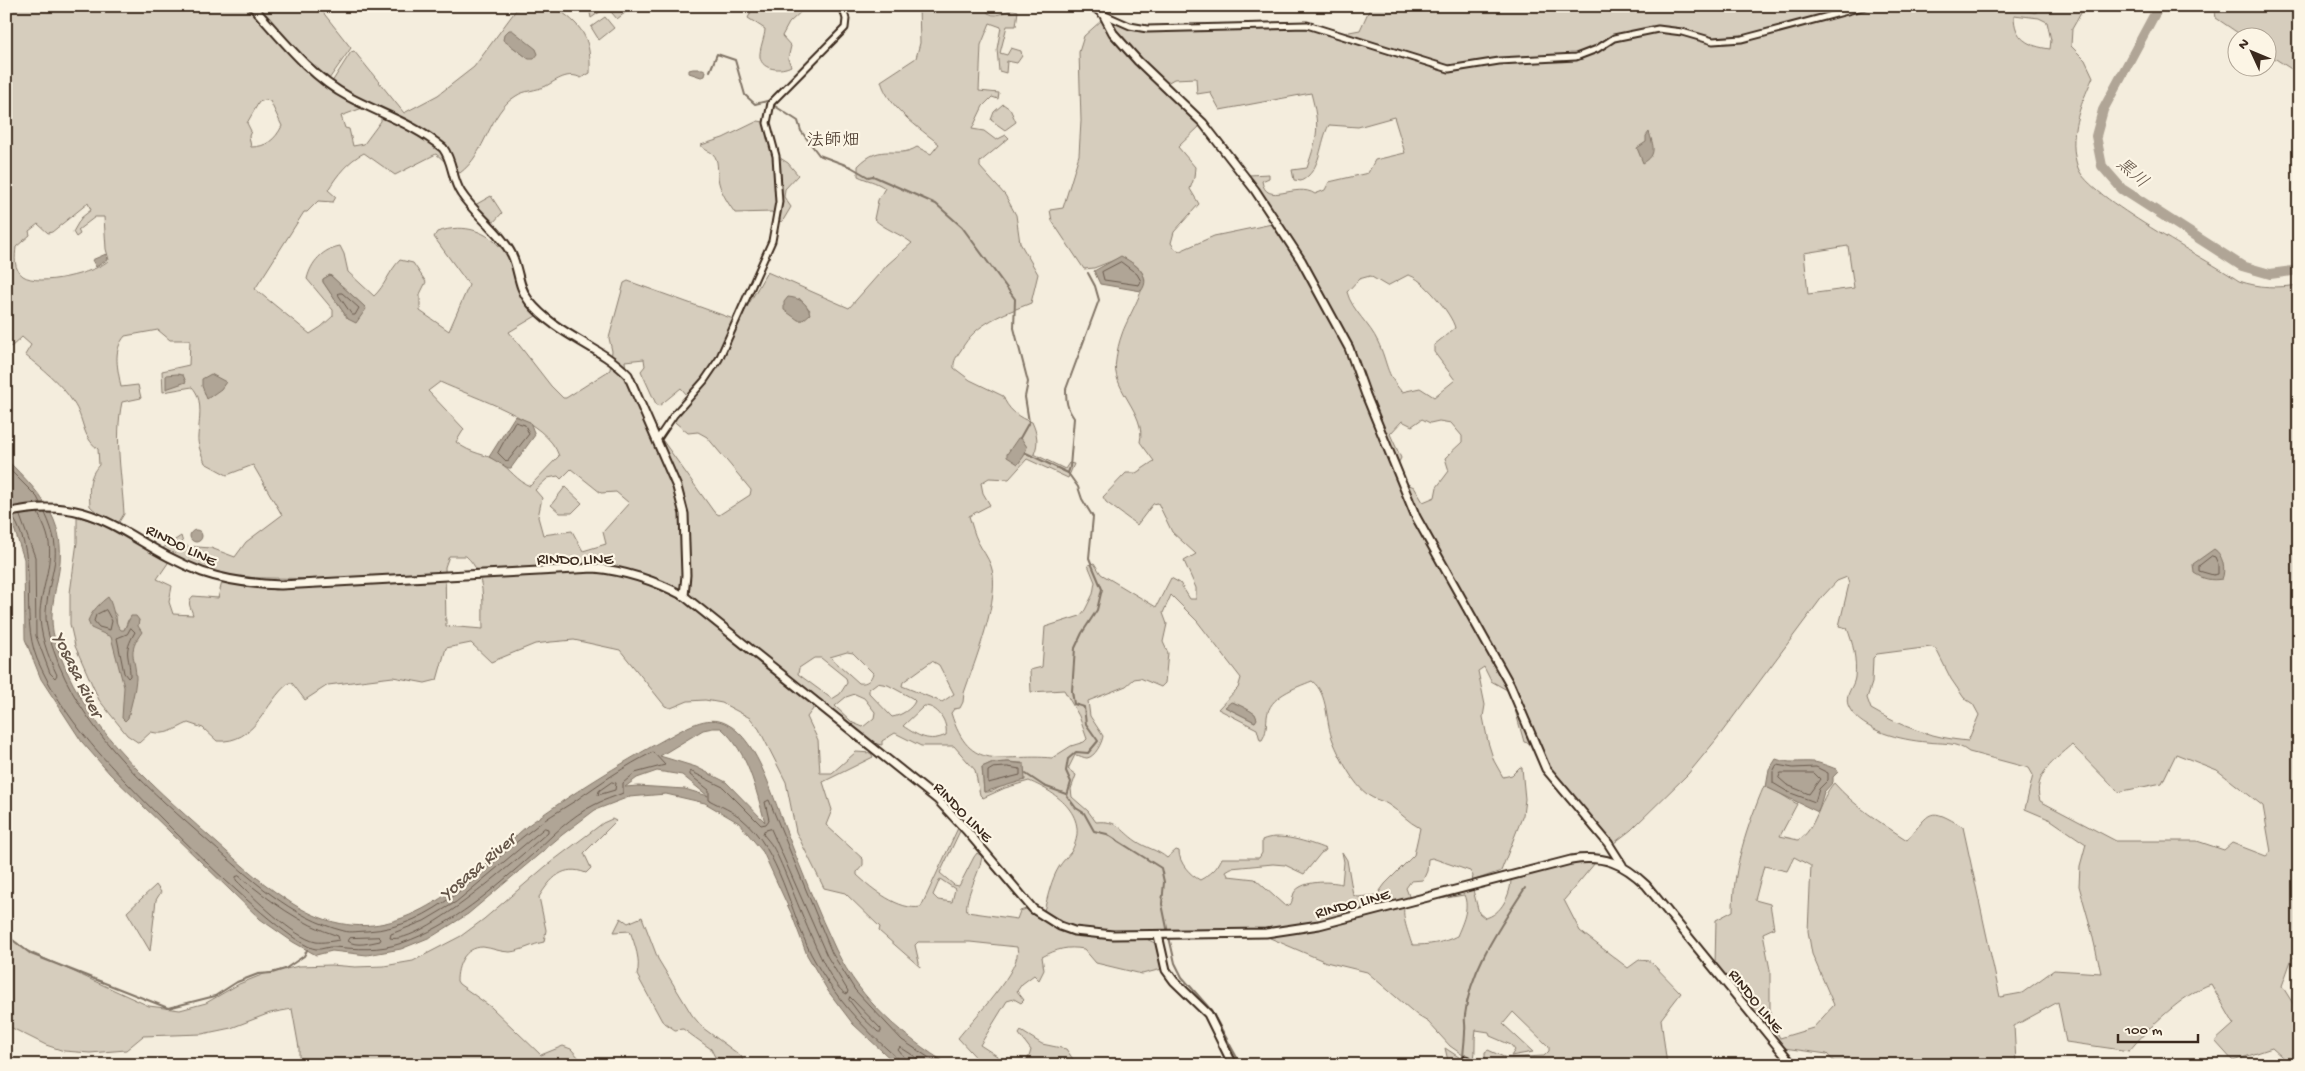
<svg xmlns="http://www.w3.org/2000/svg" width="2305" height="1071" font-family="'Gochi Hand','Klee One',sans-serif">
  <rect width="100%" height="100%" fill="#f4eddd"/>
  <filter id="ink" filterUnits="userSpaceOnUse"><feTurbulence type="fractalNoise" baseFrequency=".02" numOctaves="2"/><feDisplacementMap in="SourceGraphic" scale="10" xChannelSelector="R" yChannelSelector="G"/><feConvolveMatrix kernelMatrix="1 2 1 2 8 2 1 2 1" color-interpolation-filters="sRGB"/></filter>
  <g filter="url(#ink)">
    <!-- green -->
    <g fill="#d6cdbd" stroke="#887c6e" fill-rule="evenodd">
      <path d="M 6,6 L 318,6 L 351,48 L 329,79 L 330,86 L 365,107 L 341,116 L 345,128 L 349,129 L 353,146 L 364,144 L 381,121 L 381,110 L 351,96 L 332,82 L 351,52 L 354,51 L 404,113 L 438,95 L 474,67 L 519,6 L 558,6 L 559,10 C 585,28 591,41 590,73 L 581,78 C 568,71 557,80 546,86 C 536,91 525,90 516,96 C 489,112 486,154 460,173 C 451,170 444,160 436,154 L 395,175 L 364,153 C 348,161 337,175 328,190 L 336,197 L 333,202 L 318,201 L 307,212 L 304,212 L 255,289 L 310,334 L 321,327 L 333,316 L 333,310 L 307,279 C 311,262 323,249 340,246 L 344,254 L 348,272 L 374,296 C 385,286 389,271 400,260 L 413,263 L 426,282 L 420,294 L 420,311 L 449,331 L 469,285 L 434,237 L 437,232 C 496,213 520,270 536,316 L 509,332 L 551,386 L 563,398 L 566,398 L 610,370 L 612,351 L 609,338 L 624,283 L 628,281 L 739,321 L 767,272 L 849,308 L 887,265 L 912,243 C 899,233 886,230 874,219 L 878,200 L 885,188 C 875,181 868,181 858,176 L 858,166 C 882,141 896,160 917,147 L 931,154 L 939,144 C 919,128 888,107 881,81 L 916,58 L 920,43 L 919,6 L 985,6 L 988,13 C 1000,20 1006,6 1018,11 L 1016,26 L 1007,26 L 1000,53 L 1007,55 L 1011,48 L 1021,51 L 1022,56 L 1017,63 L 1007,61 L 1006,73 L 999,71 L 997,49 L 1001,27 L 990,23 L 981,45 L 979,91 L 999,93 L 998,99 L 992,97 L 983,106 L 972,129 L 984,131 L 996,140 L 1006,135 L 1009,138 L 980,162 L 980,167 L 1005,195 L 1016,215 L 1020,243 L 1038,274 L 1031,303 C 1004,314 976,322 961,350 C 957,356 953,361 954,368 L 970,380 L 1003,396 C 1007,408 1019,419 1032,422 C 1037,433 1039,443 1034,454 L 1065,469 L 1069,463 L 1074,464 L 1068,478 L 1027,459 L 1009,479 L 989,478 L 981,483 L 983,493 L 990,505 L 969,516 C 972,525 974,534 978,542 C 982,550 988,557 991,566 C 1002,595 974,663 964,693 L 963,702 L 960,708 L 954,709 L 951,713 C 970,775 1001,753 1052,758 L 1071,746 L 1084,742 L 1087,739 L 1079,716 L 1064,690 L 1031,692 L 1030,670 L 1042,667 L 1045,627 L 1080,616 L 1085,610 L 1093,594 L 1095,582 L 1088,565 L 1094,563 L 1101,574 L 1156,607 L 1171,578 L 1180,583 L 1190,599 L 1196,599 L 1196,588 L 1184,561 L 1196,554 L 1172,532 L 1158,503 L 1153,504 L 1137,525 L 1106,502 L 1103,497 L 1126,473 L 1136,473 L 1154,461 L 1140,442 C 1147,413 1110,389 1116,360 C 1117,351 1119,342 1122,334 C 1126,321 1146,288 1144,277 C 1141,266 1130,262 1122,257 L 1094,268 L 1084,269 L 1052,221 L 1050,210 L 1063,208 L 1079,155 L 1081,121 L 1079,52 L 1084,36 L 1102,20 L 1114,20 L 1137,31 L 1148,31 L 1297,26 L 1344,33 L 1360,30 L 1371,6 L 2022,6 L 2024,10 L 2036,13 L 2036,6 L 2085,6 L 2072,29 L 2071,46 L 2085,60 L 2093,77 C 2080,106 2067,136 2078,168 C 2089,198 2207,259 2239,281 C 2260,288 2277,288 2299,285 L 2299,956 L 2292,958 L 2282,986 L 2299,1013 L 2299,1065 L 2291,1065 L 2272,1048 L 2233,1061 L 2215,1041 L 2234,1024 L 2211,984 C 2184,993 2147,1029 2129,1051 L 2066,1042 L 2058,1002 L 2014,1026 L 2016,1062 L 2010,1065 L 1881,1065 L 1876,1058 L 1859,1065 L 1837,1065 L 1827,1054 L 1784,1048 L 1715,965 L 1716,920 L 1733,911 C 1733,867 1747,827 1764,786 L 1774,790 L 1797,804 L 1780,836 L 1798,840 C 1816,831 1819,799 1834,783 C 1854,806 1881,823 1907,840 C 1932,811 1928,806 1963,827 L 2000,997 L 2022,993 L 2054,970 L 2101,973 L 2090,925 L 2079,886 L 2080,866 L 2086,844 L 2051,820 L 2025,809 L 2033,775 L 2029,768 L 1969,752 C 1955,741 1942,744 1926,742 C 1902,740 1862,731 1850,709 C 1842,696 1854,688 1855,677 C 1857,660 1853,643 1847,628 L 1839,626 L 1849,584 L 1847,577 L 1837,581 L 1823,596 L 1716,740 L 1688,774 L 1631,830 L 1614,843 L 1608,838 L 1594,834 L 1554,786 L 1541,768 L 1532,744 L 1524,742 L 1512,699 L 1507,690 L 1491,681 L 1484,667 L 1478,671 L 1485,705 L 1483,717 L 1488,742 L 1494,761 L 1503,777 L 1512,775 L 1520,767 L 1522,768 L 1525,799 L 1523,815 L 1501,871 L 1472,881 L 1473,876 L 1470,871 L 1432,858 L 1428,859 L 1427,871 L 1423,880 L 1411,881 L 1406,888 L 1409,896 C 1398,909 1407,928 1411,942 L 1413,945 C 1429,945 1443,943 1457,936 C 1462,924 1470,908 1464,895 L 1440,899 L 1473,890 L 1479,913 L 1485,918 C 1501,915 1511,894 1511,879 L 1578,861 L 1595,863 L 1564,900 L 1580,931 L 1628,968 L 1639,960 L 1650,961 L 1681,993 L 1661,1019 L 1667,1065 L 1493,1065 L 1480,1063 L 1485,1060 L 1485,1052 L 1488,1050 L 1506,1058 L 1544,1056 L 1549,1051 L 1549,1047 L 1513,1012 L 1503,1024 L 1533,1052 L 1511,1056 L 1515,1050 L 1511,1045 L 1490,1036 L 1489,1032 L 1476,1030 C 1474,1040 1476,1050 1474,1060 L 1470,1060 L 1450,1046 L 1428,1022 L 1418,1016 L 1367,972 L 1326,962 L 1270,938 L 1261,931 L 1144,933 L 1144,938 L 1155,943 L 1162,969 L 1142,974 L 1096,963 L 1084,949 C 1067,946 1057,949 1042,957 L 1044,970 L 1039,980 L 1034,975 L 1022,984 L 1017,991 L 1024,1000 L 1021,1003 L 1014,999 L 1007,1001 L 980,1045 L 1011,1065 L 983,1065 L 958,1038 C 971,1021 1024,968 1017,947 L 970,942 L 918,942 L 915,945 L 920,967 L 879,931 L 880,927 L 845,893 L 824,888 L 796,832 L 786,782 L 759,729 L 750,718 L 722,703 L 705,700 L 688,701 L 671,708 L 665,706 L 620,650 L 574,640 L 551,642 L 535,644 L 491,662 L 471,643 L 446,648 L 437,680 L 425,683 L 393,677 L 328,685 L 305,700 L 292,683 L 289,683 C 264,702 257,744 217,741 L 203,728 L 188,723 C 175,729 166,736 151,732 L 139,743 L 127,735 L 99,700 L 75,646 L 70,624 L 70,593 L 77,542 L 77,516 L 104,525 L 167,560 L 168,563 L 157,579 L 172,586 L 169,602 L 173,614 L 193,615 C 191,607 186,603 193,596 L 218,598 L 222,582 L 275,590 L 306,587 L 306,579 C 279,577 252,580 225,574 C 203,570 182,559 163,548 L 181,536 L 184,546 L 211,548 L 235,557 L 246,542 L 282,515 L 253,465 L 227,475 L 205,463 C 202,455 197,445 198,436 C 199,421 204,399 192,387 L 163,392 L 162,371 L 189,365 L 190,340 L 170,340 L 158,330 L 125,336 C 112,351 118,369 121,387 L 138,385 L 141,398 L 122,402 C 114,439 122,477 124,514 L 119,522 C 107,519 99,515 90,506 C 89,490 88,477 99,465 L 98,449 C 81,436 85,419 73,402 C 61,383 42,369 25,355 L 31,345 L 22,337 L 11,347 L 6,343 ZM 2014,15 L 2039,18 L 2047,22 L 2051,40 L 2050,49 C 2028,46 2014,39 2014,15 ZM 512,30 L 529,59 L 509,44 ZM 1196,78 L 1197,94 L 1210,92 L 1220,110 L 1311,93 C 1320,127 1318,135 1307,168 L 1292,170 L 1294,180 L 1301,181 C 1322,170 1319,143 1329,125 L 1358,127 L 1394,117 L 1405,153 L 1375,160 L 1368,173 L 1329,182 L 1325,190 L 1315,194 C 1296,181 1266,208 1262,181 L 1269,178 L 1269,174 L 1249,175 L 1248,176 L 1278,219 L 1272,224 L 1214,236 L 1180,251 L 1175,249 L 1171,243 L 1174,232 L 1199,204 L 1190,189 L 1194,178 L 1195,167 L 1178,147 L 1201,125 L 1166,90 L 1167,83 L 1174,79 ZM 265,100 L 270,101 L 282,126 C 275,140 266,147 251,147 L 249,136 L 251,131 L 247,123 L 259,102 ZM 88,203 L 91,210 L 81,218 L 73,232 L 76,237 L 80,234 L 78,230 L 95,217 L 104,217 L 106,249 L 109,260 C 96,273 39,287 23,276 C 13,269 15,257 16,247 L 30,235 L 29,231 L 38,224 L 48,233 L 52,232 ZM 1848,246 L 1854,288 L 1808,294 L 1804,253 ZM 330,275 L 365,307 L 348,319 L 323,282 L 323,279 ZM 1408,275 C 1422,277 1452,314 1455,328 L 1434,345 L 1434,352 L 1455,380 L 1434,397 L 1420,388 L 1402,392 C 1385,373 1388,363 1378,342 C 1370,324 1352,311 1347,292 L 1359,279 L 1370,276 L 1387,286 ZM 799,298 L 810,310 L 803,320 L 798,320 ZM 644,359 L 645,366 L 641,371 L 656,404 L 659,406 L 681,388 L 687,395 L 670,418 L 688,433 L 698,432 L 707,437 L 751,490 L 750,495 L 719,515 L 714,512 L 663,441 L 656,441 L 626,371 L 625,361 ZM 440,382 C 474,398 547,419 559,456 L 530,486 C 517,481 510,469 499,462 C 485,453 472,455 456,442 L 464,429 L 428,391 ZM 1422,419 L 1430,423 L 1439,421 L 1451,423 L 1462,436 L 1462,442 L 1445,458 L 1449,471 L 1437,487 L 1435,497 L 1423,502 L 1414,487 L 1405,483 L 1397,466 L 1401,458 L 1390,434 L 1402,421 L 1412,426 ZM 571,469 L 601,493 L 616,492 L 629,503 L 603,532 L 606,544 L 583,551 L 572,531 L 543,535 L 538,517 L 542,498 L 535,490 L 548,478 L 558,476 L 561,479 ZM 449,556 L 466,556 C 487,575 482,602 483,629 L 446,626 L 445,567 ZM 1171,595 L 1197,621 L 1241,678 L 1238,688 L 1218,709 L 1257,729 L 1260,740 L 1262,740 C 1267,732 1266,726 1267,717 C 1269,696 1295,688 1312,681 C 1329,694 1325,722 1333,741 C 1340,758 1353,784 1368,795 C 1374,800 1383,800 1389,805 C 1400,812 1408,822 1420,828 L 1414,855 L 1385,884 L 1377,895 L 1358,897 L 1353,895 L 1347,860 L 1342,852 L 1344,862 L 1342,884 C 1330,881 1301,880 1294,893 C 1292,898 1293,901 1290,905 L 1285,906 L 1255,879 L 1228,876 L 1226,871 L 1231,868 L 1273,864 L 1285,865 L 1304,874 L 1321,853 L 1325,851 L 1326,849 C 1308,842 1279,832 1262,840 L 1262,853 L 1259,858 L 1222,858 C 1217,869 1211,874 1200,880 C 1190,875 1179,863 1179,851 L 1176,850 L 1167,858 C 1158,850 1146,848 1136,841 C 1120,830 1119,820 1096,822 L 1088,811 L 1072,797 L 1071,789 L 1076,775 L 1068,769 L 1075,755 C 1080,755 1083,758 1087,758 C 1095,757 1102,743 1103,736 L 1090,716 L 1088,701 L 1126,686 L 1134,679 L 1140,678 L 1161,687 L 1165,683 L 1168,653 L 1163,642 L 1167,624 L 1163,613 ZM 112,610 L 116,615 L 117,626 L 121,631 L 124,631 L 128,620 L 139,620 L 127,654 L 110,633 ZM 1931,647 L 1936,649 L 1951,679 L 1964,698 L 1973,704 L 1979,715 L 1968,741 C 1933,738 1901,727 1871,709 L 1867,698 L 1872,683 L 1873,658 L 1877,654 ZM 847,652 L 853,653 L 873,673 C 871,680 867,684 859,683 L 830,657 ZM 814,658 L 821,658 L 846,678 L 847,683 L 840,694 L 832,699 L 798,674 L 799,668 ZM 932,661 L 939,665 L 954,694 L 942,702 L 902,686 L 903,682 ZM 792,677 L 877,744 L 882,745 L 882,741 L 895,733 L 921,746 L 954,746 L 975,770 L 980,795 L 983,798 L 1005,788 L 1029,781 C 1058,793 1091,817 1071,852 C 1067,857 1062,862 1059,867 C 1051,880 1048,896 1044,911 L 1040,916 L 1026,909 L 1020,911 L 1017,919 L 967,912 C 964,896 980,874 982,856 L 977,853 L 974,857 L 959,886 L 954,885 L 940,873 L 960,831 L 958,828 L 921,907 C 899,911 872,889 857,875 L 857,872 L 863,865 L 863,859 L 826,825 L 832,810 L 823,782 L 873,757 L 871,753 L 856,752 L 832,773 L 820,773 L 818,740 L 807,717 L 813,709 L 813,705 L 794,687 ZM 877,683 L 888,685 L 912,698 L 915,701 C 912,709 900,716 892,717 L 869,693 L 869,689 ZM 855,694 L 864,698 L 875,712 L 874,718 L 863,727 L 853,723 L 835,706 L 846,697 ZM 1233,702 L 1252,712 L 1255,722 L 1225,707 ZM 924,706 C 938,706 948,722 946,735 C 929,743 918,736 903,726 ZM 2072,745 L 2118,792 L 2162,783 L 2176,754 L 2217,770 L 2263,806 L 2271,852 L 2266,856 L 2232,843 L 2224,850 L 2197,841 L 2116,841 L 2040,801 C 2032,775 2055,760 2072,745 ZM 1008,762 L 1022,763 C 1013,774 999,794 984,792 L 982,767 L 991,763 ZM 1794,857 L 1811,866 L 1808,931 L 1812,954 L 1834,1005 L 1813,1028 L 1780,1038 L 1770,1020 L 1770,970 L 1763,933 L 1774,928 L 1770,904 L 1755,900 L 1764,866 L 1787,871 ZM 940,879 L 955,889 L 952,902 L 938,900 L 933,895 Z"/>
      <path d="M 598,6 L 626,6 L 630,9 L 617,19 L 607,7 L 591,18 L 590,13 Z"/>
      <path d="M 754,6 L 807,6 L 789,23 L 782,36 L 791,46 L 788,59 L 791,66 C 782,71 762,71 760,57 C 759,49 765,37 765,29 L 748,18 Z"/>
      <path d="M 2214,6 L 2299,6 L 2299,74 L 2268,54 L 2268,38 L 2244,37 L 2216,18 Z"/>
      <path d="M 605,17 L 614,28 L 599,40 L 591,27 Z"/>
      <path d="M 1003,104 L 1010,109 L 1016,122 L 1005,130 L 991,120 L 994,112 Z"/>
      <path d="M 758,121 L 764,122 L 774,154 L 788,163 L 798,175 L 785,189 L 784,197 L 791,207 L 782,222 L 779,221 L 772,212 L 735,213 C 728,203 719,190 718,177 C 717,170 719,160 713,154 C 709,150 704,151 701,145 L 723,138 Z"/>
      <path d="M 491,196 L 502,213 L 492,224 L 475,205 Z"/>
      <path d="M 565,487 L 582,503 L 572,513 L 560,513 L 551,505 Z"/>
      <path d="M 612,819 L 616,821 L 584,853 L 591,868 L 586,873 C 563,864 551,878 539,897 L 546,930 L 544,942 C 533,944 521,951 510,952 C 500,952 492,948 483,947 C 464,947 457,966 457,981 L 459,984 L 491,1007 L 541,1055 L 563,1046 L 571,1049 L 580,1059 L 599,1065 L 299,1065 L 299,1048 L 292,1009 L 270,1013 L 231,1028 L 202,1034 L 143,1036 L 126,1050 L 90,1053 L 64,1051 L 46,1045 L 6,1025 L 6,934 L 26,950 L 149,1006 L 180,1010 L 206,1003 L 239,984 L 264,974 L 299,966 L 331,965 L 355,967 L 384,966 L 413,961 L 461,936 L 484,919 L 546,866 L 603,823 Z"/>
      <path d="M 156,885 L 161,892 L 156,900 L 150,951 L 127,912 Z"/>
      <path d="M 642,917 L 658,959 L 692,1015 L 703,1028 L 741,1056 L 745,1065 L 727,1065 L 723,1058 L 715,1057 L 711,1049 L 683,1029 L 675,1030 L 662,1021 L 637,975 C 641,960 635,945 630,931 L 614,932 L 621,918 L 628,923 Z"/>
      <path d="M 1021,1031 L 1042,1044 L 1066,1049 L 1077,1065 L 1020,1065 L 1029,1057 L 1031,1050 L 1019,1034 Z"/>
      <path d="M 1445,1048 L 1468,1063 L 1468,1064 L 1449,1065 Z"/>
    </g>
    <!-- water -->
    <g fill="#b0a596" stroke="#817466" fill-rule="evenodd">
      <path d="M 509,30 L 512,30 L 536,49 L 538,54 L 534,59 L 529,59 L 503,40 L 504,35 Z"/>
      <path d="M 693,69 L 703,69 L 706,71 L 705,76 L 701,77 L 689,73 L 689,70 Z"/>
      <path d="M 1649,132 C 1653,145 1658,155 1643,163 L 1637,148 L 1646,142 L 1646,136 Z"/>
      <path d="M 106,254 L 107,260 L 96,267 L 92,260 Z"/>
      <path d="M 1121,256 C 1134,263 1153,276 1141,291 L 1100,284 L 1094,271 Z"/>
      <path d="M 330,275 L 365,307 L 366,309 L 356,323 L 348,319 L 323,282 L 323,279 Z"/>
      <path d="M 788,297 C 799,298 807,302 810,314 L 803,320 L 798,320 L 784,310 L 784,302 Z"/>
      <path d="M 177,374 L 183,375 L 186,382 L 166,389 L 166,375 Z"/>
      <path d="M 211,374 L 226,382 L 221,389 L 207,399 L 202,386 L 202,379 Z"/>
      <path d="M 515,416 L 530,422 L 535,435 L 511,468 L 508,468 L 489,457 Z"/>
      <path d="M 1018,438 L 1021,438 L 1027,447 L 1024,456 L 1018,464 L 1007,457 L 1007,454 Z"/>
      <path d="M 6,459 C 44,497 70,524 57,581 C 53,602 49,619 55,640 C 80,723 147,781 209,836 C 233,857 257,880 284,898 C 363,953 423,918 489,861 C 502,850 514,837 527,826 C 571,794 618,765 665,739 C 684,729 707,713 727,724 C 759,740 774,802 787,833 C 802,872 818,912 836,950 C 862,1002 901,1035 949,1065 L 897,1065 L 853,1024 L 828,991 L 807,955 L 792,915 L 763,852 L 739,823 L 705,803 L 666,794 L 629,797 L 595,810 L 562,835 L 468,914 L 433,936 L 401,949 L 367,955 L 332,951 L 316,955 L 293,942 L 260,919 L 110,774 L 82,742 L 41,679 L 25,639 L 24,559 L 13,525 L 6,515 ZM 713,728 L 721,728 C 749,753 755,788 765,822 L 726,782 L 696,767 L 660,756 L 703,730 ZM 657,771 L 682,775 L 708,796 L 685,789 L 638,786 L 625,787 L 637,778 Z"/>
      <circle cx="196" cy="536" r="6"/>
      <path d="M 2214,549 C 2223,554 2226,571 2222,579 C 2211,581 2203,579 2194,573 L 2193,564 Z"/>
      <path d="M 108,597 C 114,606 114,624 121,630 L 124,630 L 131,616 L 136,616 L 139,620 L 138,626 L 142,632 C 126,654 136,656 136,679 C 135,692 131,705 128,718 L 125,721 L 122,718 L 124,687 L 111,637 L 91,628 L 88,621 C 91,612 101,602 108,597 Z"/>
      <path d="M 1231,702 C 1240,705 1246,708 1255,714 L 1257,719 L 1255,722 L 1225,707 Z"/>
      <path d="M 1776,759 C 1789,764 1799,761 1813,762 C 1818,762 1831,767 1836,769 L 1838,772 L 1833,777 L 1833,782 L 1824,792 L 1818,812 L 1766,787 L 1769,770 Z"/>
      <path d="M 1008,762 L 1024,764 L 1025,780 L 984,792 L 982,767 L 991,763 Z"/>
    </g>
    <g fill="none" stroke-linecap="round" stroke-linejoin="round">
      <!-- shore -->
      <g stroke="#6a5b4e" stroke-width="1">
        <path d="M 1121,262 L 1137,274 L 1141,281 L 1139,285 L 1104,280 L 1102,272 Z"/>
        <path d="M 339,293 L 342,293 L 359,308 L 355,315 L 352,315 L 339,296 Z"/>
        <path d="M 515,422 L 525,425 L 529,434 L 507,462 L 498,453 Z"/>
        <path d="M 6,466 L 37,497 L 40,503"/>
        <path d="M 20,516 L 35,557 L 36,636 L 50,673 L 55,678 L 57,675 C 48,656 39,633 40,611 C 42,586 55,559 47,534 C 45,527 41,520 38,513"/>
        <path d="M 13,517 C 40,560 19,613 37,659 C 49,687 68,716 88,740 C 115,774 282,945 316,949 C 322,950 328,946 334,947 C 357,949 379,951 402,943 C 452,926 494,889 533,854 C 551,837 571,816 594,805 C 603,800 614,797 623,793 L 623,783 L 635,773 L 665,765 L 653,752 C 625,766 600,783 575,801 C 559,811 543,820 529,832 C 479,871 435,927 367,931 C 359,931 351,933 344,931 C 291,918 250,878 210,843 C 151,791 91,740 59,665 C 53,648 45,630 46,612 C 49,568 66,558 45,513"/>
        <path d="M 2212,556 L 2215,557 L 2218,564 L 2218,574 L 2213,575 L 2199,571 L 2199,566 Z"/>
        <path d="M 106,610 L 112,621 L 110,630 L 99,627 L 94,621 L 96,615 Z"/>
        <path d="M 131,628 L 135,632 C 122,655 130,653 130,676 L 128,678 L 124,673 L 117,638 L 127,634 Z"/>
        <path d="M 1777,765 L 1793,768 L 1816,767 L 1828,773 L 1828,780 L 1819,789 L 1815,802 L 1788,792 L 1773,783 L 1773,772 Z"/>
        <path d="M 1008,767 L 1020,769 L 1020,775 L 988,783 L 988,771 L 993,768 Z"/>
        <path d="M 1781,773 L 1814,773 L 1820,779 L 1809,794 L 1787,785 L 1779,778 Z"/>
        <path d="M 612,782 L 616,783 L 615,790 L 598,795 L 599,791 Z"/>
        <path d="M 545,828 L 548,829 L 548,832 C 523,854 421,946 390,938 L 391,934 L 424,921 L 456,902 Z"/>
        <path d="M 771,829 L 827,956 L 848,991 L 847,994 C 825,987 788,872 773,847 C 770,842 766,838 763,834 L 764,831 Z"/>
        <path d="M 239,876 C 272,902 298,923 338,936 L 339,940 C 334,941 322,943 316,942 C 294,938 252,896 236,880 L 236,877 Z"/>
        <path d="M 379,937 L 381,939 L 380,941 C 370,943 356,947 348,941 L 350,938 Z"/>
        <path d="M 850,997 L 881,1029 L 881,1032 L 878,1032 L 861,1016 L 849,1000 Z"/>
        <path d="M 900,1065 L 898,1059 C 863,1028 833,996 811,954 C 790,912 780,850 742,819 C 733,811 720,806 709,800 L 709,790 L 690,775 L 690,771 L 723,787 L 761,825 L 766,824 L 769,820 L 765,802 L 769,800 L 832,953 L 855,990 L 902,1040 L 940,1065"/>
        <path d="M 906,1065 L 904,1057 L 898,1050 L 900,1047 L 928,1065"/>
      </g>
      <!-- stream -->
      <g stroke="#817466" stroke-width="2">
        <path d="M 710,71 L 717,54 L 735,60 L 745,95 L 755,104 L 767,101 L 798,121 L 801,131 L 819,155 L 851,167 L 868,177 L 873,176 L 936,204 L 962,227 L 1015,299 L 1014,328 L 1028,382 L 1025,397 L 1029,422 L 1020,438"/>
        <path d="M 1088,273 L 1095,286 L 1099,300 L 1066,389 C 1066,402 1067,408 1074,418 L 1070,467 L 1068,473 L 1078,487 L 1082,499 L 1093,517 L 1089,558 L 1102,589 L 1097,610 L 1082,633 L 1075,648 L 1072,691 L 1074,704 L 1084,707 L 1086,724 L 1098,741 L 1088,753 L 1076,752 L 1068,759 L 1066,771 L 1071,782 L 1067,796 L 1076,808 L 1084,813 L 1094,831 L 1107,834 L 1161,868 L 1164,882 L 1162,904 L 1168,933"/>
        <path d="M 1026,453 L 1068,473"/>
        <path d="M 1026,774 L 1044,786 L 1066,794"/>
        <path d="M 1169,937 L 1175,963 L 1182,977 L 1211,1010 L 1241,1065"/>
        <path d="M 6,939 L 10,938 L 31,954 L 168,1008 L 215,996 L 237,982 L 258,974 L 272,973 L 285,969 L 304,956 L 307,950"/>
        <path d="M 1477,1063 L 1491,1062 L 1500,1065"/>
        <path d="M 1468,1065 L 1463,1061 C 1463,1050 1465,1041 1465,1031 C 1466,1026 1464,1021 1465,1015 C 1470,969 1500,927 1525,888"/>
      </g>
      <!-- river -->
      <path stroke="#b0a596" stroke-width="10" d="M 2159,6 L 2103,110 L 2096,136 L 2102,166 L 2122,189 L 2242,266 L 2270,274 L 2299,270"/>
      <!-- street casing -->
      <g stroke="#3b2a1e" stroke-width="9">
        <g id="street">
          <path d="M 1103,14 L 1130,26 L 1147,29 L 1307,25 L 1449,69 L 1499,61 L 1576,57 L 1597,49 L 1614,38 L 1658,29 L 1682,32 L 1713,41 L 1742,39 L 1866,6"/>
          <path d="M 657,440 L 674,415 L 704,381 L 719,359 L 772,241 L 779,202 L 776,156 L 767,123 L 771,103 L 845,28 L 846,19 L 842,6"/>
          <path d="M 1466,1059 L 1478,1065"/>
        </g>
      </g>
      <!-- secondary casing -->
      <g stroke="#3b2a1e" stroke-width="11">
        <g id="secondary">
          <path d="M 252,6 C 281,38 310,76 349,97 C 381,114 414,124 443,148 C 453,161 452,180 461,193 C 475,215 500,231 512,255 C 519,270 518,287 529,301 C 556,335 599,345 628,375 L 677,487 L 684,514 L 686,575 L 684,596"/>
          <path d="M 1093,6 L 1103,14 L 1113,33 L 1138,61 L 1203,123 L 1255,190 L 1301,260 L 1349,348 L 1366,395 L 1416,517 L 1510,685 L 1546,769 L 1608,843 L 1622,865"/>
          <path d="M 6,513 C 99,491 126,544 202,572 C 228,581 253,584 281,585 L 594,568 C 627,571 654,580 684,596 L 938,800 L 966,830 L 1033,909 L 1060,926 L 1074,931 L 1113,935 L 1266,933 L 1319,925 L 1571,860 C 1604,855 1623,863 1646,885 L 1793,1065"/>
          <path d="M 1158,935 L 1166,970 L 1174,981 L 1208,1014 L 1233,1065"/>
        </g>
      </g>
      <!-- street -->
      <use href="#street" stroke="#fcf5e5" stroke-width="5"/>
      <!-- secondary -->
      <use href="#secondary" stroke="#fcf5e5" stroke-width="7"/>
    </g>
  </g>
  <g text-anchor="middle" stroke-width="4.5" stroke-linejoin="round" paint-order="stroke">
    <!-- street labels -->
    <g font-size="16" fill="#3b2a1e" stroke="#fcf5e5">
      <text transform="translate(182 544) rotate(26)" y="6">RINDO LINE</text>
      <text x="575" y="564">RINDO LINE</text>
      <text transform="translate(964 811) rotate(46)" y="6">RINDO LINE</text>
      <text transform="translate(1352 902) rotate(-15)" y="6">RINDO LINE</text>
      <text transform="translate(1757 1000) rotate(51)" y="6">RINDO LINE</text>
    </g>
    <!-- neighbourhood labels -->
    <g font-size="18" fill="#3b2a1e" stroke="#fcf5e5">
      <text x="833" y="145">法師畑</text>
    </g>
    <!-- water labels -->
    <g font-size="18" font-style="italic" fill="#645548" stroke="#fcf5e5">
      <text transform="translate(2133 172) rotate(41)" y="6">黒川</text>
      <text transform="translate(79 674) rotate(64)" y="6">Yosasa River</text>
      <text transform="translate(477 866) rotate(-40)" y="6">Yosasa River</text>
    </g>
  </g>
  <!-- margin -->
  <rect width="2305" height="1071" fill="none" stroke="#fcf5e5" stroke-width="25"/>
  <rect x="12" y="12" width="2280" height="1046" fill="none" stroke="#3b2a1e" stroke-width="2" filter="url(#ink)"/>
  <!-- north arrow -->
  <g transform="translate(2252 52) rotate(314)"><circle r="24" fill="#fcf5e5" stroke="#afa495"/>
  <path d="M0-4L9 19L0 12L-9 19Z" fill="#3b2a1e"/>
  <text y="-8" font-size="14" font-weight="bold" text-anchor="middle" fill="#3b2a1e">N</text>
  </g>
  <!-- scale -->
  <path d="M2118 1034v8h80v-8" fill="none" stroke="#3b2a1e" stroke-width="2.5"/>
  <text x="2125" y="1034" font-size="15" fill="#3b2a1e" stroke="#fcf5e5" stroke-width="4" paint-order="stroke">100 m</text>
</svg>
